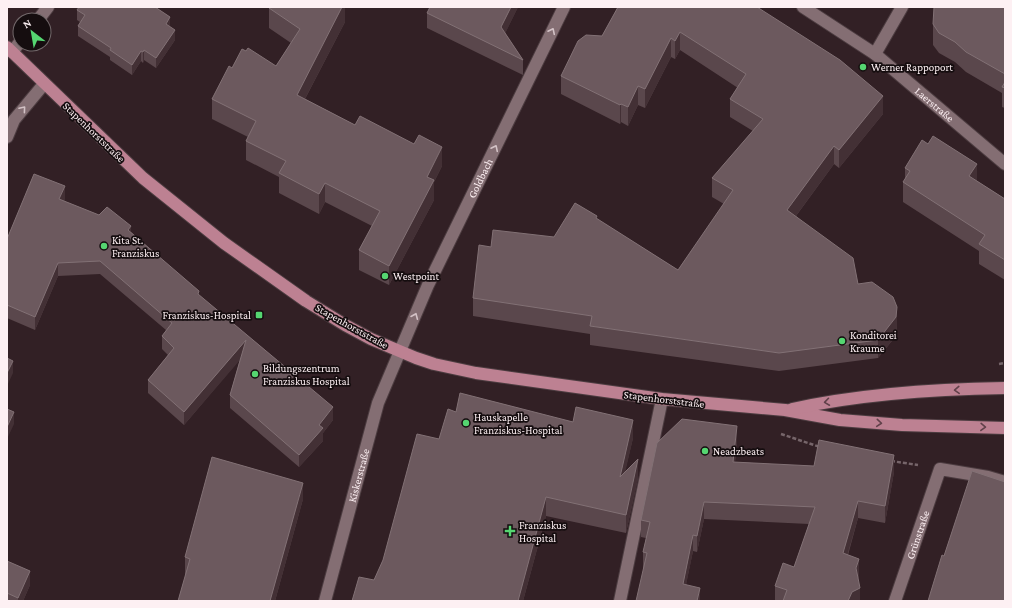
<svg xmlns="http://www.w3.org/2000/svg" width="1012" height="608" font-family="'Crimson Pro',serif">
  <rect width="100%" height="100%" fill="#322025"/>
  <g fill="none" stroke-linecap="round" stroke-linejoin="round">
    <!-- minor casing -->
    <g stroke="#4c3c40" stroke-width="14">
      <g id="minor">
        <path id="s1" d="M 803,7 L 875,54 L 1005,164"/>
        <path d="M 38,20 L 48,7"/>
        <path d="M 12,52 L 20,42"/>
        <path d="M 875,54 L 902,7"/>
        <path d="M 7,137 L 14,120 L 44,84"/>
        <path id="s2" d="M 325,601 L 378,403 L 428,285 L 564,7"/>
        <path d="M 620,601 L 662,399"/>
        <path id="s3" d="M 895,601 L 940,469 L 988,477 L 1005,482"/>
      </g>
    </g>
    <!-- major casing -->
    <g stroke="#4c3c40" stroke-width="14">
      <g id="major">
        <path d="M 7,47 L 143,178 L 224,243 L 306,301 L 345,325 L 371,339 L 416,358 L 434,364 L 476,373 L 662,399 L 785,410 L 840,420 L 902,425 L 1005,428"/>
        <path d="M 792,409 C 861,394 934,389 1005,388"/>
      </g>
    </g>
    <!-- path -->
    <g stroke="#76656a" stroke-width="2.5" stroke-dasharray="4 2" stroke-linecap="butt">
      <path d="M 999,364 L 1005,363"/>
      <path d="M 781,434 L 820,447"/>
      <path d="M 891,461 L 918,465"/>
    </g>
    <!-- minor -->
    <use href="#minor" stroke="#846e73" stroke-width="12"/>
    <!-- major -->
    <use href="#major" stroke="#bd8192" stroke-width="12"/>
  </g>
  <!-- wall -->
  <g fill="#5a474c">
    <path d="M 345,7 L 345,22 L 305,99 L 355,125 L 442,166 L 434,182 L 434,200 L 389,285 L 359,270 L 359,250 L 372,226 L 325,202 L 319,214 L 279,193 L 279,177 L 246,160 L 246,141 L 248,137 L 212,119 L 212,99 L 232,68 L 276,66 L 291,43 L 269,28 L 269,8 Z"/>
    <path d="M 518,7 L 505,33 L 523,60 L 523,75 L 427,28 L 427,13 Z"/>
    <path d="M 618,7 L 883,114 L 839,168 L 834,164 L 796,216 L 858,284 L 897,326 L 896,336 L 878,358 L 779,371 L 590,345 L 590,334 L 473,316 L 473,298 L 491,247 L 554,237 L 597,219 L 678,270 L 724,204 L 712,197 L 712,178 L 753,131 L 730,117 L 730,99 L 738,88 L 680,50 L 675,59 L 671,57 L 645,108 L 638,105 L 628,126 L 621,122 L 620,124 L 561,94 L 561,76 L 602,36 Z"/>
    <path d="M 1005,7 L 1005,108 L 1002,107 L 1002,93 L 966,72 L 955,62 L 939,53 L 933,45 L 933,24 Z"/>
    <path d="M 77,10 L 170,27 L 175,40 L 156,68 L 144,60 L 143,63 L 141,61 L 132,75 L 110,60 L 110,57 L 78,36 L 78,26 L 80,22 L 77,20 Z"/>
    <path d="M 928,144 L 977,181 L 1005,199 L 1005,280 L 979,264 L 979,251 L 903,202 L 903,182 L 905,180 L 905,168 Z"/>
    <path d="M 65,199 L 64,201 L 131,232 L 333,420 L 323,433 L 323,441 L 299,467 L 230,408 L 230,395 L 240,359 L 184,425 L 148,393 L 148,380 L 168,355 L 162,349 L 162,336 L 166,330 L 100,274 L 58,276 L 35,330 L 7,318 L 7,239 Z"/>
    <path d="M 456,412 L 633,438 L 625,471 L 638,478 L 626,533 L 546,516 L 523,601 L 352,601 L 374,580 L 439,439 Z"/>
    <path d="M 737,443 L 735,462 L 894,472 L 885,523 L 858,518 L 848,555 L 859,576 L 858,579 L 860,601 L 775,601 L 775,586 L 794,567 L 809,524 L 704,519 L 697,552 L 693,551 L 686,584 L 700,601 L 643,569 L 643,552 L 646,538 L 641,537 L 641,520 Z"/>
    <path d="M 303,499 L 275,601 L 178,601 L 186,574 L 185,574 L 185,557 Z"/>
    <path d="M 7,561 L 30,585 L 23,601 L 7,601 Z"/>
  </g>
  <!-- shaded-wall -->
  <g fill="#433035">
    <path d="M 342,7 L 345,7 L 345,22 L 297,114 L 297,95 Z"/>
    <path d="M 511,7 L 518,7 L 501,42 L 501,27 Z"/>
    <path d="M 170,17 L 170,27 L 166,24 Z"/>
    <path d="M 175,30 L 175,40 L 156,68 L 156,58 Z"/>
    <path d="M 680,32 L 680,50 L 675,59 L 675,41 Z"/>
    <path d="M 671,38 L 671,57 L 645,108 L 645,89 Z"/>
    <path d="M 144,50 L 144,60 L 143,63 L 143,52 Z"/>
    <path d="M 141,51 L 141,61 L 132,75 L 132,65 Z"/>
    <path d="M 638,86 L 638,105 L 628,126 L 628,107 Z"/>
    <path d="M 883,96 L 883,114 L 839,168 L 839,150 Z"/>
    <path d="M 621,104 L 621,122 L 620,124 L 620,105 Z"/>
    <path d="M 834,146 L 834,164 L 787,228 L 787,210 Z"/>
    <path d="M 442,147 L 442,166 L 434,182 L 434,200 L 389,285 L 389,266 L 427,177 Z"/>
    <path d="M 977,164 L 977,184 L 969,176 Z"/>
    <path d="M 325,183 L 325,202 L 319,214 L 319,194 Z"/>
    <path d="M 65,186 L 65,199 L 59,212 L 59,199 Z"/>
    <path d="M 131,226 L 131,239 L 128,230 Z"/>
    <path d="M 58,263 L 58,276 L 35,330 L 35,317 Z"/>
    <path d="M 897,307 L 897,326 L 896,336 L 878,358 L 878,340 Z"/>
    <path d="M 246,340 L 246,353 L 184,425 L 184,412 Z"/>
    <path d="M 13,361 L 13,373 L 7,386 L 7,373 Z"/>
    <path d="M 333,407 L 333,420 L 323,433 L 323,441 L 299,467 L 299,455 L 319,425 Z"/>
    <path d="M 14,412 L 14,424 L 7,439 L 7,427 Z"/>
    <path d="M 633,420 L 633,438 L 620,495 L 620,477 Z"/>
    <path d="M 737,426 L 737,443 L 733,479 L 733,462 Z"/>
    <path d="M 894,455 L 894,472 L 885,523 L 885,506 Z"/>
    <path d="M 638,459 L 638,478 L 626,533 L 626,515 Z"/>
    <path d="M 303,483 L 303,499 L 275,601 L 270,601 Z"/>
    <path d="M 546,497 L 546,516 L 523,601 L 518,601 Z"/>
    <path d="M 858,501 L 858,518 L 843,570 L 843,553 Z"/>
    <path d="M 704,502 L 704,519 L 697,552 L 697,536 Z"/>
    <path d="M 693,535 L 693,551 L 683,600 L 683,584 Z"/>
    <path d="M 859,559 L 859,576 L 856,585 L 856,568 Z"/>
    <path d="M 30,571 L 30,585 L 23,601 L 18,601 L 18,598 Z"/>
    <path d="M 700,588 L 700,601 L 697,601 Z"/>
    <path d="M 860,588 L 860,601 L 848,601 L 852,592 Z"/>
  </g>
  <!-- building -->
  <g fill="#6c595e" stroke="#827175">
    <path d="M 79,7 L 155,7 L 170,17 L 166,24 L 175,30 L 156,58 L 144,50 L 143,52 L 141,51 L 132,65 L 110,50 L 111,48 L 78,26 L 85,15 L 77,10 Z"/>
    <path d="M 269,7 L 342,7 L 297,95 L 355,125 L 360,116 L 414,144 L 419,135 L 442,147 L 427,177 L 434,180 L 389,266 L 359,250 L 380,211 L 325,183 L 319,194 L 279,173 L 286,161 L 246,141 L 256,121 L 212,99 L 229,66 L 232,68 L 242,49 L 246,51 L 248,48 L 276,66 L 300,29 L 269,8 Z"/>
    <path d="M 430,7 L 511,7 L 501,27 L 523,60 L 427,13 Z"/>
    <path d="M 618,7 L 757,7 L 840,60 L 883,96 L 839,150 L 834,146 L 787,210 L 853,258 L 858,284 L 872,282 L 893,297 L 897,307 L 896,317 L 878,340 L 779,353 L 590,326 L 592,316 L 473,298 L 479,245 L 491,247 L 493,230 L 554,237 L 575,203 L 597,216 L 596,218 L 678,270 L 733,190 L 712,178 L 763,119 L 730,99 L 746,74 L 680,32 L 675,41 L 671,38 L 645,89 L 638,86 L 628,107 L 621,104 L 620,105 L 561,76 L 578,41 L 586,35 L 602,36 Z"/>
    <path d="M 934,7 L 1005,7 L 1005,74 L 966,52 L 955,42 L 939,33 L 933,24 Z"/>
    <path d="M 1005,82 L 1005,88 L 1002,87 Z"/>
    <path d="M 933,136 L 977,164 L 969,176 L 1005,199 L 1005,260 L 979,244 L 985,235 L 903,182 L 910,171 L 905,168 L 922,140 L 928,144 Z"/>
    <path d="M 34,174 L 65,186 L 59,199 L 99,215 L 107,207 L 131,226 L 128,230 L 199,291 L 198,294 L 333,407 L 319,425 L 323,428 L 299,455 L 230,395 L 246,340 L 184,412 L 148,380 L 174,348 L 162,336 L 172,323 L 100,261 L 58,263 L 35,317 L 7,305 L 7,239 Z"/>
    <path d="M 7,358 L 13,361 L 7,373 Z"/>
    <path d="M 460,393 L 573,422 L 576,407 L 633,420 L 620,477 L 638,459 L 626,515 L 546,497 L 518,601 L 352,601 L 359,577 L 374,580 L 383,560 L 417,434 L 439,439 L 448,409 L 456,412 Z"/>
    <path d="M 7,409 L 14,412 L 7,427 Z"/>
    <path d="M 682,419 L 737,426 L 733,462 L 814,466 L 819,440 L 894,455 L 885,506 L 858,501 L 843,553 L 859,559 L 856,568 L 860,588 L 852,592 L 848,601 L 783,601 L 787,590 L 775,586 L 783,563 L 794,567 L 815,507 L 704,502 L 697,536 L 693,535 L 683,584 L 700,588 L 697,601 L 636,601 L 647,553 L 643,552 L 650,522 L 641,520 L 657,443 Z"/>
    <path d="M 212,457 L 303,483 L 270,601 L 178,601 L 190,559 L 185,557 Z"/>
    <path d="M 972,471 L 1005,482 L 1005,601 L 928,601 L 942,555 L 944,556 Z"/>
    <path d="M 7,561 L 30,571 L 18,598 L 7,593 Z"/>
  </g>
  <!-- one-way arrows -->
  <defs><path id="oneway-chevron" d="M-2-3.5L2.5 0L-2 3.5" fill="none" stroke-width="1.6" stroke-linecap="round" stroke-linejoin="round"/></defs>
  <g stroke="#d3c2c6">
    <use href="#oneway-chevron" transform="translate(552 31) rotate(-64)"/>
    <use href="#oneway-chevron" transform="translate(23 109) rotate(-50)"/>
    <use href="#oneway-chevron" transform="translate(495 148) rotate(-64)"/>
    <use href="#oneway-chevron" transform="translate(415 316) rotate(-67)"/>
  </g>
  <g stroke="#61414a">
    <use href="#oneway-chevron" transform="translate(957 390) rotate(177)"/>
    <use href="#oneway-chevron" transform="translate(827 402) rotate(172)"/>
    <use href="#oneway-chevron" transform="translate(879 423) rotate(5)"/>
    <use href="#oneway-chevron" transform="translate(983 427) rotate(2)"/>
  </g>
  <!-- markers -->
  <g fill="#55d671" stroke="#150d0f" stroke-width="1.5">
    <circle cx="863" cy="67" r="4"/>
    <circle cx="104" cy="246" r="4"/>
    <circle cx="385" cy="276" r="4"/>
    <rect x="255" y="311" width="8" height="8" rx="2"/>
    <circle cx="842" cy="341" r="4"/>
    <circle cx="255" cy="374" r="4"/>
    <circle cx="466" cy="423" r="4"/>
    <circle cx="705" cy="451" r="4"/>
    <path d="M508 525h4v4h4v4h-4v4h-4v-4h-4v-4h4z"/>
  </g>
  <g text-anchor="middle" stroke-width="3.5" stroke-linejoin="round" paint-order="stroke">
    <!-- poi labels -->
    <g font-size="11" fill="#fdf0f3" stroke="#150d0f" text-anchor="start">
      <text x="871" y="71">Werner Rappoport</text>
      <text x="112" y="244">Kita St.<tspan x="112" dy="13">Franziskus</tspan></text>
      <text x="393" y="280">Westpoint</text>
      <text x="251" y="319" text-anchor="end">Franziskus-Hospital</text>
      <text x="850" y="339">Konditorei<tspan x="850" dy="13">Kraume</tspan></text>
      <text x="263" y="372">Bildungszentrum<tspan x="263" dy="13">Franziskus Hospital</tspan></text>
      <text x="474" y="421">Hauskapelle<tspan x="474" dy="13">Franziskus-Hospital</tspan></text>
      <text x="713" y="455">Neadzbeats</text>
      <text x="519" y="529">Franziskus<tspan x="519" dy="13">Hospital</tspan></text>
    </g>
    <!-- street labels -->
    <g font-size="11" fill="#fdf0f3" stroke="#150d0f">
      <text dy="4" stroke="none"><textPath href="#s1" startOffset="164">Laerstraße</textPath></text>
      <text transform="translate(94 132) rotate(44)" y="4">Stapenhorststraße</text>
      <text dy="4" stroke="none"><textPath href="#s2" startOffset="452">Goldbach</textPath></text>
      <text transform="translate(352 326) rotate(29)" y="4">Stapenhorststraße</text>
      <text transform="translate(664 399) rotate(7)" y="4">Stapenhorststraße</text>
      <text dy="4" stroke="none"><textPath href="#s2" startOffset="130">Kiskerstraße</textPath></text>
      <text dy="4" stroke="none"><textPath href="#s3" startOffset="70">Grünstraße</textPath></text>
    </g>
  </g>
  <!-- border -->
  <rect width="1012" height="608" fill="none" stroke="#fdf0f3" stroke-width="16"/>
  <!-- north arrow -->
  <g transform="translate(32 32) rotate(329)"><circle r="19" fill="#150d0f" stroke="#72686a"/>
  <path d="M0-3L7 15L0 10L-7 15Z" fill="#55d671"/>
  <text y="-6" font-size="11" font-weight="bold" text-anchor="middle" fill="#fdf0f3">N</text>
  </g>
</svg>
